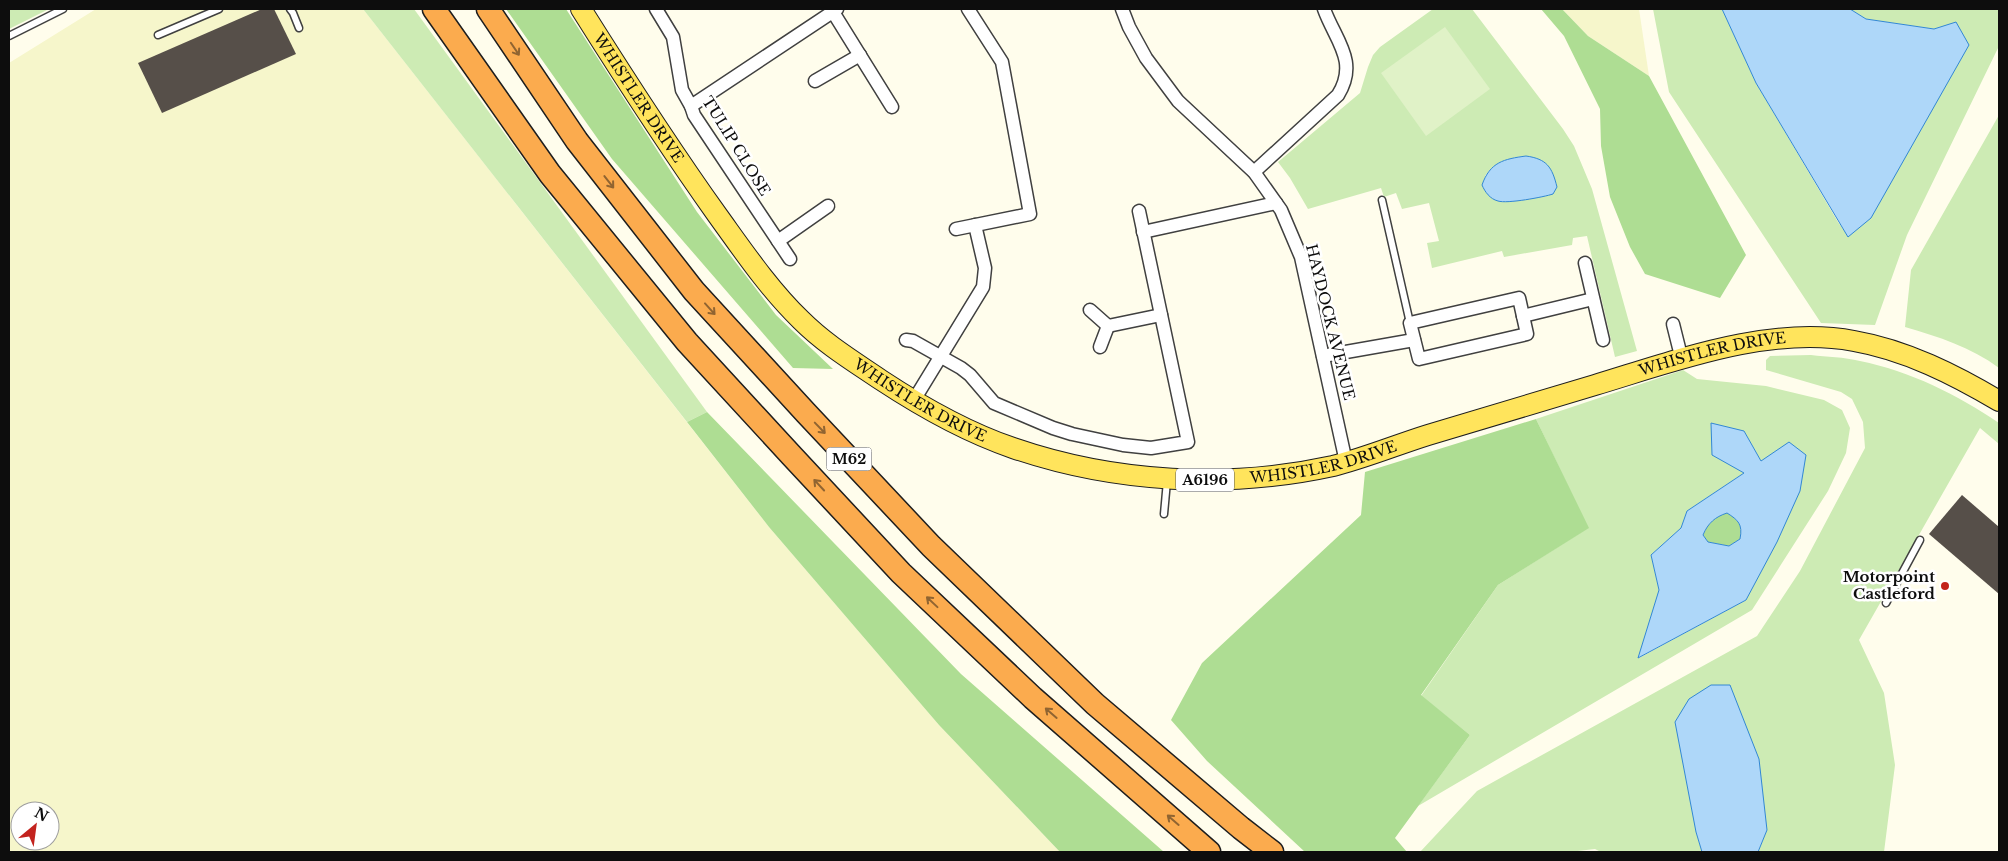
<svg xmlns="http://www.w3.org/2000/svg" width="2008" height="861" font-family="'Libre Baskerville',serif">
  <rect width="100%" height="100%" fill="#fffdec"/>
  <!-- farmland -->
  <g fill="#f6f6cb" fill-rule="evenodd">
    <path d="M 96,9 L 363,9 L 769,527 L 939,725 L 1060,852 L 9,852 L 9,63 ZM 20,811 L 50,811 L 50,841 L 20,841 Z"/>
    <path d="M 1562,9 L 1639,9 L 1649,76 L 1588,36 Z"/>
  </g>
  <!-- green -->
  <g fill="#cdebb4" fill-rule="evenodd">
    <path d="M 9,9 L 49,9 L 9,29 Z"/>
    <path d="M 363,9 L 414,9 L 707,412 L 687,422 Z"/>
    <path d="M 1433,9 L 1472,9 L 1563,129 L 1574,146 L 1592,189 L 1637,351 L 1615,357 L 1587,236 L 1573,238 L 1572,245 L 1504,257 L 1502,251 L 1432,268 L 1427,243 L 1439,241 L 1429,203 L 1402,209 L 1396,193 L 1384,197 L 1381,188 L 1308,209 L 1290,178 L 1278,162 L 1360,93 L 1368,67 L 1373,55 L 1380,47 ZM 1526,156 L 1514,200 L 1500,202 L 1485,176 C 1495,162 1509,158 1526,156 Z"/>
    <path d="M 1653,9 L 1722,9 L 1756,83 L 1838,222 L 1848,236 L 1956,23 L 1934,29 L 1866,19 L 1850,9 L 1999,9 L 1999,46 L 1907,235 L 1875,325 L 1821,323 L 1669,92 Z"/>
    <path d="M 1999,115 L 1999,368 C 1971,347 1939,337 1905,327 L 1911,270 Z"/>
    <path d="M 1811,355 C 1827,357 1844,357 1860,361 C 1910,371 1958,395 1999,423 L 1999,444 L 1980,428 L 1859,640 L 1884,693 L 1895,765 L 1884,852 L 1758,852 L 1767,830 L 1696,832 L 1702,852 L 1601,852 L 1595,849 L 1569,852 L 1420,852 L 1477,791 L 1757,636 L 1800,571 L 1865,448 L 1863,422 L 1852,399 L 1841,392 L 1766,370 L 1766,360 L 1770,356 Z"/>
    <path d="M 1683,370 L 1697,379 L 1766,386 L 1824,400 L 1842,410 L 1850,428 L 1846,453 L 1828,491 L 1752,610 L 1418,806 L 1470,735 L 1421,696 L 1498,585 L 1588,528 L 1536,419 ZM 1744,431 L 1761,461 L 1746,600 L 1639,658 L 1659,590 L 1651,555 L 1681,528 L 1687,511 L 1744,473 Z"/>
  </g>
  <!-- forest -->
  <g fill="#aedd93">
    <path d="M 506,9 L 566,9 L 697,212 L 776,315 L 833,369 L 793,368 L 612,159 Z"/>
    <path d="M 1541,9 L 1562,9 L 1588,36 L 1649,76 L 1746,255 L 1720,298 L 1645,274 L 1630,247 L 1610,197 L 1601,146 L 1600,109 L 1564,36 Z"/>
    <path d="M 707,412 L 961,674 L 1164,852 L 1060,852 L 939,725 L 769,527 L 687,422 Z"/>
    <path d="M 1536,419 L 1589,528 L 1498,585 L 1421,695 L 1470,735 L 1395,838 L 1407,852 L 1305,852 L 1207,761 L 1171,720 L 1202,663 L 1361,515 L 1365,472 Z"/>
    <path d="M 1727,512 C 1738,521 1743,524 1740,539 L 1729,546 L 1708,542 L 1703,535 C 1708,523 1715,517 1727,512 Z"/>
  </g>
  <!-- pitch -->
  <path fill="#e0f2c7" d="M 1445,27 L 1490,89 L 1426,136 L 1381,73 Z"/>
  <!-- water -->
  <g fill="#aed7f9" stroke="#3287d4" fill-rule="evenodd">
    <path d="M 1722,9 L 1850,9 L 1866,19 L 1934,29 L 1956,22 L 1969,45 L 1871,218 L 1848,237 L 1756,83 Z"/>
    <path d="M 1526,156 C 1547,159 1552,167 1557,187 L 1553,194 C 1544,197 1507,204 1498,201 C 1490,199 1485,192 1482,185 C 1490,162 1504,159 1526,156 Z"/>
    <path d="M 1711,423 L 1744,431 L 1761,461 L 1789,442 L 1806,455 L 1800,491 L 1777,542 L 1746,600 L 1638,658 L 1659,590 L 1651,555 L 1681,528 L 1687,511 L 1744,473 L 1712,455 ZM 1727,513 C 1738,520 1743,524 1740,539 L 1729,546 L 1708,542 L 1703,535 C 1708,523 1715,517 1727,513 Z"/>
    <path d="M 1711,685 L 1730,685 L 1759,759 L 1767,830 L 1758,852 L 1702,852 L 1696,832 L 1675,722 L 1689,699 Z"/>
  </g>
  <!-- building -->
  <g fill="#564f49">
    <path d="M 262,9 L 274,9 L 296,54 L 162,113 L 138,63 Z"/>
    <path d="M 1962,495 L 1999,527 L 1999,594 L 1929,534 Z"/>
  </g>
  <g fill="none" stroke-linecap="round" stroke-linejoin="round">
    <!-- lane casing -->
    <g stroke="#404040" stroke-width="9">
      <g id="lane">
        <path d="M 290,9 L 293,13 L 299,28"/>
        <path d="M 158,35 L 219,9"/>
        <path d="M 9,36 L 63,9"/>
        <path d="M 1382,200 L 1410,323"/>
        <path d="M 1164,514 L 1167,481"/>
        <path d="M 1886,603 L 1920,540"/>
      </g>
    </g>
    <!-- street casing -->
    <g stroke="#404040" stroke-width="15">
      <g id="street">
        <path d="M 656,9 L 673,37 L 682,90 L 691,106 L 694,115 L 790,259"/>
        <path d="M 1122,9 L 1129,27 L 1146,58 L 1178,101 L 1254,172 L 1281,210 L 1301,257 L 1346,462"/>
        <path d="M 833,12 L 892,107"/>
        <path d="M 815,81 L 860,55"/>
        <path d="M 691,106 L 837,9"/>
        <path d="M 1254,172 L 1338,95 C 1359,61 1335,40 1324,9"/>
        <path d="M 956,229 L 1030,214 L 1002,62 L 968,9"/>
        <path d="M 1143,232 L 1276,203"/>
        <path d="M 778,241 L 828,206"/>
        <path d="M 1585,263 L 1603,340"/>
        <path d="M 1519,298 L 1527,334 L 1419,359 L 1410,323 Z"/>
        <path d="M 1090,310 L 1108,326 L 1100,347"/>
        <path d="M 1523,316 L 1593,299"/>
        <path d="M 1673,324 L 1682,360"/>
        <path d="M 1108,326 L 1161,315"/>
        <path d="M 906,340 L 913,341 L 961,368 L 970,375 L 994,403 L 1053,428 L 1072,434 L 1123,445 L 1151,448 L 1188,442 L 1139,211"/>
        <path d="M 1323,356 L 1414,340"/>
        <path d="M 914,400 L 983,287 L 985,268 L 975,225"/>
      </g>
    </g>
    <!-- primary casing -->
    <g stroke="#1e1e1e" stroke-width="22">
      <g id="primary">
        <path id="s1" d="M 581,9 C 625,79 670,149 718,216 C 744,252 769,289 801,320 C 825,344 853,361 881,380 C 922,407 966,432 1013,448 C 1115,483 1228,489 1333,466 C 1365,458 1396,445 1428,435 C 1483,418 1539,402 1595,385 C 1675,361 1769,325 1854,341 C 1906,350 1955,375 1999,401"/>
      </g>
    </g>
    <!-- highway casing -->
    <g stroke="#1e1e1e" stroke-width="25">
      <g id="highway">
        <path d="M 434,9 L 550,174 L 687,342 L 791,455 L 901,573 L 1033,698 L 1209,852"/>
        <path d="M 488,9 L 577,141 L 694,291 L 806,413 L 931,546 L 1095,704 L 1241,828 L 1272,852"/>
      </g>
    </g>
    <!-- lane -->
    <use href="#lane" stroke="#fff" stroke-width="6"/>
    <!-- street -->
    <use href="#street" stroke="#fff" stroke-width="12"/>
    <!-- primary -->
    <use href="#primary" stroke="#ffe45c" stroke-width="20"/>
    <!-- highway -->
    <use href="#highway" stroke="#fbab4e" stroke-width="22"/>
  </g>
  <!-- one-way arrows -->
  <defs><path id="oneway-shaft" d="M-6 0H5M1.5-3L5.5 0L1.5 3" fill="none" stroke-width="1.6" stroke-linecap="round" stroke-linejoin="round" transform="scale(1.25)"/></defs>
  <g stroke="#906431">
    <use href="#oneway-shaft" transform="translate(515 49) rotate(56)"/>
    <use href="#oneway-shaft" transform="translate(609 182) rotate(52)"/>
    <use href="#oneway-shaft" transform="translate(710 309) rotate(48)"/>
    <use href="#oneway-shaft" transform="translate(820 428) rotate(46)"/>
    <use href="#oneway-shaft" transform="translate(819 485) rotate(-133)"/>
    <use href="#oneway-shaft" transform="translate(932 602) rotate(-137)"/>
    <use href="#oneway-shaft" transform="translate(1051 713) rotate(-139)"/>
    <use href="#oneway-shaft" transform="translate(1173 820) rotate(-139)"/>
  </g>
  <!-- markers -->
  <circle fill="#c3231e" stroke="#fff" stroke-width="2" cx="1945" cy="586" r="5"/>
  <g text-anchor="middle" stroke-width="5" stroke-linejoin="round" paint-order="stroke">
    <!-- shield labels -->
    <g fill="#fff" stroke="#565656" stroke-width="1">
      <rect x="826.5" y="447.5" width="45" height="23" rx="4"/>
      <rect x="1176" y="468.5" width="58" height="23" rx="4"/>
    </g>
    <g font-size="14" font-weight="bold" fill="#0d0d0d">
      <text x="849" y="464">M62</text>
      <text x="1205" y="485">A6196</text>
    </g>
    <!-- street labels -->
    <g font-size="15" fill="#0d0d0d" stroke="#fff">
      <text dy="5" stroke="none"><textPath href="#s1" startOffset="106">WHISTLER DRIVE</textPath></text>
      <text transform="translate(736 146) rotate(58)" y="5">TULIP CLOSE</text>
      <text transform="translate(1330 322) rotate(76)" y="5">HAYDOCK AVENUE</text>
      <text dy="5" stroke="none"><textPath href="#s1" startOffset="1351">WHISTLER DRIVE</textPath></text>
      <text dy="5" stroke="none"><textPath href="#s1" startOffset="526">WHISTLER DRIVE</textPath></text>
      <text dy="5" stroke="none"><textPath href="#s1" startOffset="946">WHISTLER DRIVE</textPath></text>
    </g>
    <!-- poi labels -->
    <g font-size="15" font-weight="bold" fill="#0d0d0d" stroke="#fff" text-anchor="end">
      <text x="1935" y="582">Motorpoint<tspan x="1935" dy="17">Castleford</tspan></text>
    </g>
  </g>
  <!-- border -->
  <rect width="2008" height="861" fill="none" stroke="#0d0d0d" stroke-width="20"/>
  <!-- north arrow -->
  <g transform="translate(35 826) rotate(29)"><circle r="24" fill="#ffffff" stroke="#9e9e9e"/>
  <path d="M0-4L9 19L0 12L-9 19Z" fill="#c3231e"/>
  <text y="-8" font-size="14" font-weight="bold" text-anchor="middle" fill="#0d0d0d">N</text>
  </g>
</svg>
